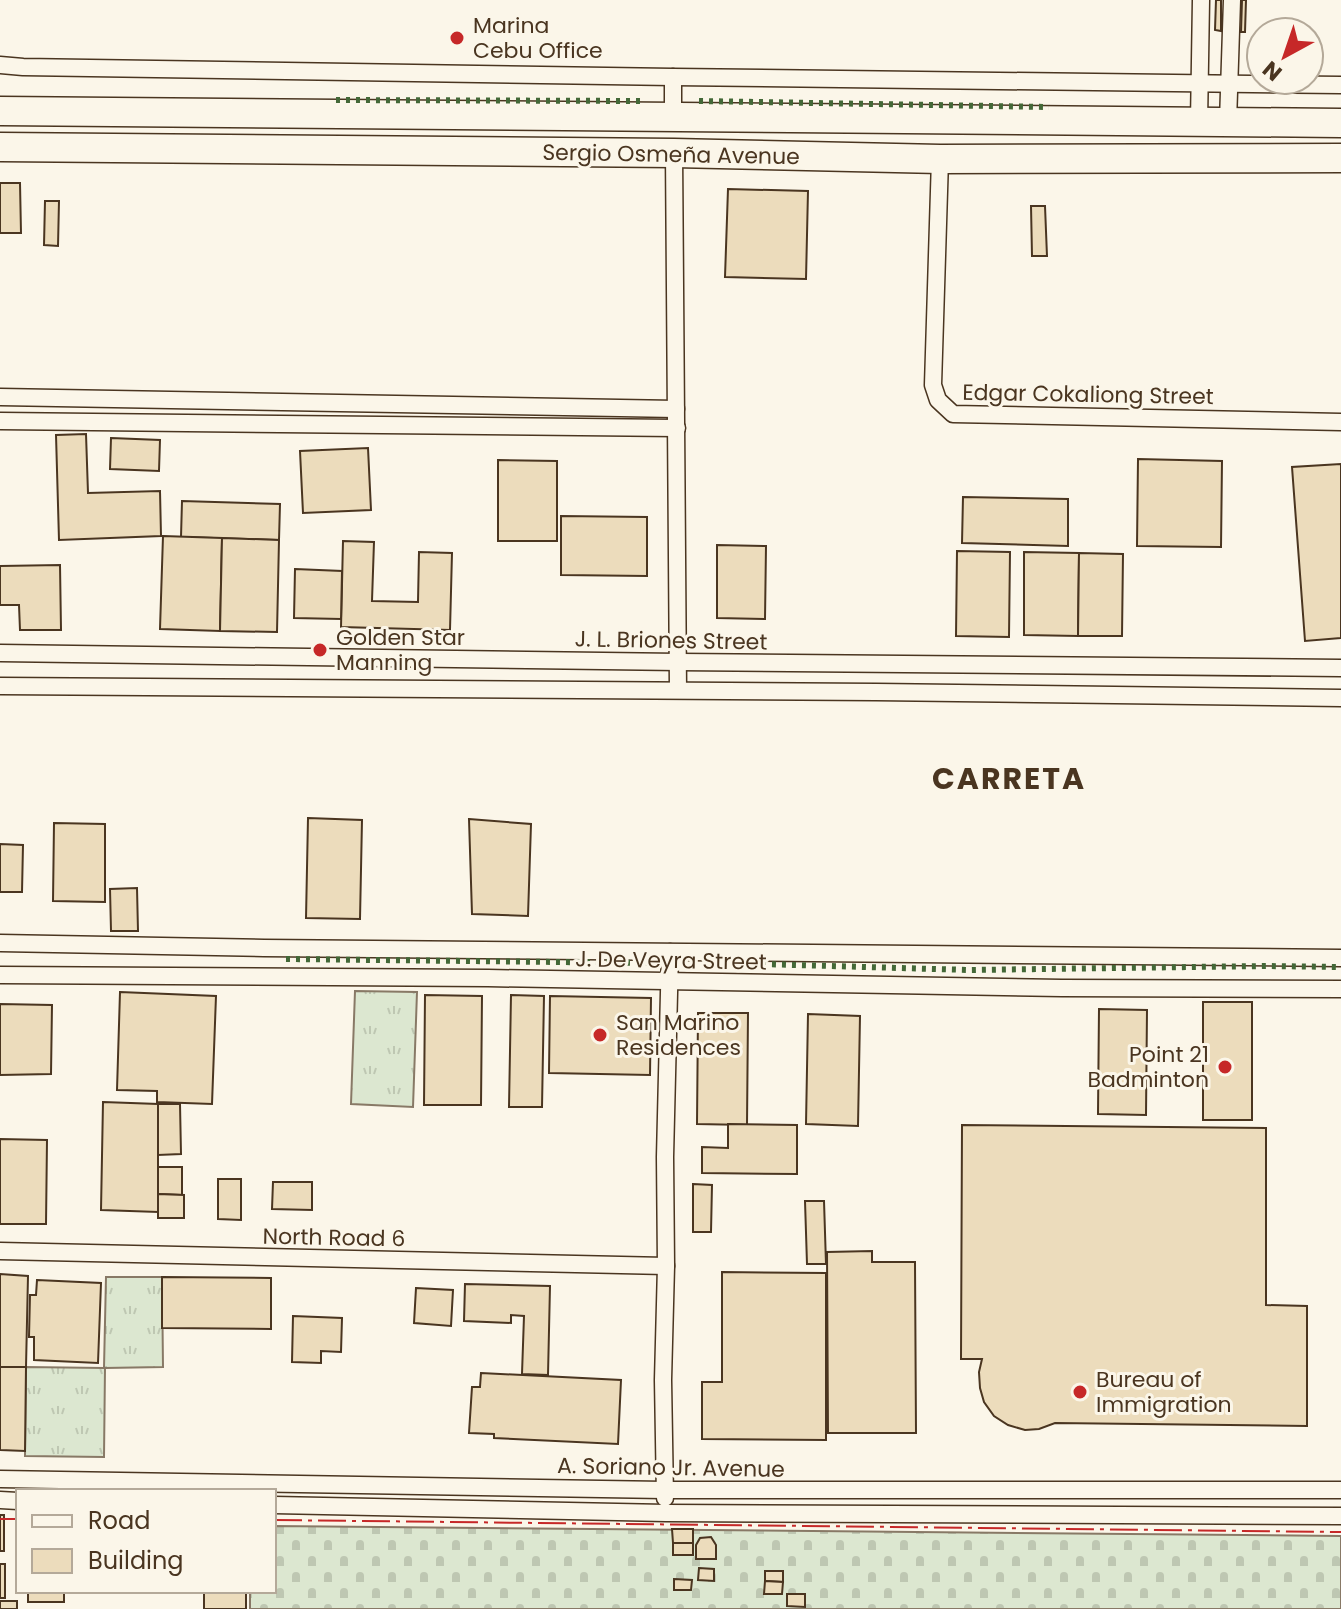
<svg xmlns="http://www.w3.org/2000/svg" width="1341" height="1609" font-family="Poppins,sans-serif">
  <defs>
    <pattern id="grass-tufts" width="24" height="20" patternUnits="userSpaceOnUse" patternTransform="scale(2)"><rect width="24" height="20" fill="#dce7d0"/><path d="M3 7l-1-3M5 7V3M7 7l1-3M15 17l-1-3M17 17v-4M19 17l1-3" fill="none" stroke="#bec7b2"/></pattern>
    <pattern id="cemetery-stones" width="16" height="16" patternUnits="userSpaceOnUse" patternTransform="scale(2)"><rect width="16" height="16" fill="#dce7d0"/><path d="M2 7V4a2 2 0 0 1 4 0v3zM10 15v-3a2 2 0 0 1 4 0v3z" fill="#bec7b2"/></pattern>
  </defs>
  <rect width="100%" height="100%" fill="#fbf6e9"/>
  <!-- grass -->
  <g fill="url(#grass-tufts)" stroke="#887966" stroke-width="2">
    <path d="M 355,991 L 417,992 L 413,1107 L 351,1104 Z"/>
    <path d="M 106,1277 L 162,1277 L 163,1367 L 105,1368 L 104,1457 L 25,1456 L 26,1367 L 104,1368 Z"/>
  </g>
  <!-- cemetery -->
  <path fill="url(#cemetery-stones)" stroke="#887966" stroke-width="2" d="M 274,1526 L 1341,1536 L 1341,1609 L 250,1609 L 250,1591 L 274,1591 Z"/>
  <!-- building -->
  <g fill="#ecdcbc" stroke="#4a3520" stroke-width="2">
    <path d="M 1216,0 L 1221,0 L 1221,31 L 1215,30 Z"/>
    <path d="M 1242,0 L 1246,0 L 1245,32 L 1241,32 Z"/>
    <path d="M 0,183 L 20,183 L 21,233 L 0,233 Z"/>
    <path d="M 728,189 L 808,191 L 806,279 L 725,277 Z"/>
    <path d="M 45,201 L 59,201 L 58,246 L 44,245 Z"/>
    <path d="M 1031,206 L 1045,206 L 1047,256 L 1032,256 Z"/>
    <path d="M 86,434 L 88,493 L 160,491 L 161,536 L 59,540 L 56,435 Z"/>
    <path d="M 111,438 L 160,440 L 159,471 L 110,469 Z"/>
    <path d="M 368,448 L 371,510 L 303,513 L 300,451 Z"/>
    <path d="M 1138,459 L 1222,461 L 1221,547 L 1137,546 Z"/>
    <path d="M 498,460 L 557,461 L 557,541 L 498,541 Z"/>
    <path d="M 1341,464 L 1341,638 L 1305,641 L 1292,467 Z"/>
    <path d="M 963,497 L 1068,499 L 1068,546 L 962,543 Z"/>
    <path d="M 182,501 L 280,504 L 279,540 L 181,537 Z"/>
    <path d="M 561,516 L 647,517 L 647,576 L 561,575 Z"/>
    <path d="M 163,536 L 222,538 L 220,631 L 160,629 Z"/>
    <path d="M 222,538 L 279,540 L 277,632 L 220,631 Z"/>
    <path d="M 343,541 L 374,542 L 372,601 L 418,602 L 419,552 L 452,553 L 450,630 L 341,627 Z"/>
    <path d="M 717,545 L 766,546 L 765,619 L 717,618 Z"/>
    <path d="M 957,551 L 1010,552 L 1009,637 L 956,636 Z"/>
    <path d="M 1024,552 L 1079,553 L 1078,636 L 1024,635 Z"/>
    <path d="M 1079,553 L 1123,554 L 1122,636 L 1078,636 Z"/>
    <path d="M 60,565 L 61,630 L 20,630 L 19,605 L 0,605 L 0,566 Z"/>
    <path d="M 295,569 L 342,571 L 341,619 L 294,618 Z"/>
    <path d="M 308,818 L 362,820 L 360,919 L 306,918 Z"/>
    <path d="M 469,819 L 531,824 L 528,916 L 472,914 Z"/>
    <path d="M 54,823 L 105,824 L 105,902 L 53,901 Z"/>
    <path d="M 0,844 L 23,845 L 22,892 L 0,892 Z"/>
    <path d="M 137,888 L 138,931 L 111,931 L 110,889 Z"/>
    <path d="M 120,992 L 216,996 L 212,1104 L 157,1102 L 157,1091 L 117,1090 Z"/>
    <path d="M 425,995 L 482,996 L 481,1105 L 424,1105 Z"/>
    <path d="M 511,995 L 544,996 L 542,1107 L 509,1107 Z"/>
    <path d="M 550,996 L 651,998 L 650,1075 L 549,1073 Z"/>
    <rect x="1203" y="1002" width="49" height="118"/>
    <path d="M 0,1004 L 52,1005 L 51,1074 L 0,1075 Z"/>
    <path d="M 1099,1009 L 1147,1010 L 1146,1115 L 1098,1114 Z"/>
    <path d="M 698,1013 L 748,1013 L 747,1125 L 697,1124 Z"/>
    <path d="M 808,1014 L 860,1016 L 858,1126 L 806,1124 Z"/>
    <path d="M 103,1102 L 158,1104 L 158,1212 L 101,1210 Z"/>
    <path d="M 158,1104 L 180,1104 L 181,1154 L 158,1155 Z"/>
    <path d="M 728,1124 L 797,1125 L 797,1174 L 702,1173 L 702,1147 L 728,1148 Z"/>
    <path d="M 962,1125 L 1266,1128 L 1266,1305 L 1307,1306 L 1307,1426 L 1055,1423 L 1039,1429 L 1025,1430 L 1008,1425 L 994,1416 L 984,1402 L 980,1388 L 979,1372 L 982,1359 L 961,1359 Z"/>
    <path d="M 0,1139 L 47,1140 L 46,1224 L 0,1224 Z"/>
    <path d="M 158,1167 L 182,1167 L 182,1195 L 158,1194 Z"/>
    <path d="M 218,1179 L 241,1179 L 241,1220 L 218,1219 Z"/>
    <path d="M 273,1182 L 312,1182 L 312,1210 L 272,1209 Z"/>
    <path d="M 693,1184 L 712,1185 L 711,1232 L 693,1232 Z"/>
    <path d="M 158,1194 L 184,1195 L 184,1218 L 158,1218 Z"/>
    <path d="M 805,1201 L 824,1201 L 826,1264 L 807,1264 Z"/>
    <path d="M 872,1251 L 872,1262 L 915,1262 L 916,1433 L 828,1433 L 827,1252 Z"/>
    <path d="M 722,1272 L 826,1273 L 826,1440 L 702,1439 L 702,1382 L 722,1382 Z"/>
    <path d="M 0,1274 L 28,1276 L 26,1367 L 0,1367 Z"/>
    <path d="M 162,1277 L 271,1278 L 271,1329 L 162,1328 Z"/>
    <path d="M 37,1280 L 101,1283 L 98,1363 L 34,1360 L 34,1337 L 29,1337 L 30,1295 L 36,1295 Z"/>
    <path d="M 465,1284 L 550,1286 L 548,1375 L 522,1374 L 524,1316 L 511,1315 L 511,1323 L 464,1321 Z"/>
    <path d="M 416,1288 L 453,1290 L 451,1326 L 414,1323 Z"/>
    <path d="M 293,1316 L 342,1318 L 341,1352 L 321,1351 L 321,1363 L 292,1362 Z"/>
    <path d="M 0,1367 L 26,1367 L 25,1451 L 0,1450 Z"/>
    <path d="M 481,1373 L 621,1380 L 618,1444 L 494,1438 L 494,1434 L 469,1433 L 472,1387 L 480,1387 Z"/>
    <rect x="0" y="1515" width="4" height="36"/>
    <path d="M 672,1529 L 693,1529 L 693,1543 L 673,1543 Z"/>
    <path d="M 711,1537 L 716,1545 L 716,1559 L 696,1559 L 696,1545 L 700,1538 Z"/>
    <rect x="673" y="1543" width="20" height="12"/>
    <rect x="0" y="1564" width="5" height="34"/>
    <path d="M 699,1568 L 714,1569 L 714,1581 L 698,1580 Z"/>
    <path d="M 765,1571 L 783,1571 L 783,1582 L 765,1581 Z"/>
    <path d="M 674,1579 L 692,1580 L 691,1590 L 674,1590 Z"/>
    <path d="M 765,1581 L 783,1582 L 782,1594 L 764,1594 Z"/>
    <rect x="28" y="1591" width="36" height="11"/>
    <rect x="204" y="1591" width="42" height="18"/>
    <path d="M 787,1594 L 805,1594 L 805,1607 L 787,1606 Z"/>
    <rect x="0" y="1601" width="17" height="8"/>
  </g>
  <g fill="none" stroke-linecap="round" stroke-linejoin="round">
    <!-- minor casing -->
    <g stroke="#4a3520" stroke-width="19">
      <g id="minor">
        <path d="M 0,65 L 23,67 L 673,77 L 1341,85"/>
        <path d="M 673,77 L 673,118"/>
        <path d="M 1199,122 L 1201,0"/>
        <path d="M 1228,122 L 1232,0"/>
        <path d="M 674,153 L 678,690"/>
        <path d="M 940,159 L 933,385 L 938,400 L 953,414 L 1341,422"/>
        <path d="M 0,397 L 676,409"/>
        <path d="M 0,421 L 677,428"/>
        <path d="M 0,653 L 679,662 L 1341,668"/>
        <path d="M 0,686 L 876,692 L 1341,698"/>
        <path d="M 0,943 L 264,948 L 1341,958"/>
        <path d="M 0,975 L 488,978 L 1062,988 L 1341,989"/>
        <path d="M 0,1251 L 666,1266"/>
        <path d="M 0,1479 L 664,1490 L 1341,1490"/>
        <path d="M 665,1498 L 663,1380 L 666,1266 L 665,1157 L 670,952"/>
        <path d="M 0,1500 L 18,1501"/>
        <path d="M 274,1505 L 666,1513 L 1341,1516"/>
      </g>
    </g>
    <!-- trunk casing -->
    <g stroke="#4a3520" stroke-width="31">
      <g id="trunk">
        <path d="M 0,111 L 1341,123"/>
        <path d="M 0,147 L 674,153 L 940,159 L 1341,158"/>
      </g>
    </g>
    <!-- minor -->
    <use href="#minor" stroke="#fbf6e9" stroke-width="16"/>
    <!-- trunk -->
    <use href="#trunk" stroke="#fbf6e9" stroke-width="28"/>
    <!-- hedge -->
    <g stroke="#436837" stroke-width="6" stroke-dasharray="4 6" stroke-linecap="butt">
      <path d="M 336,100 L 642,101"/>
      <path d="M 699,101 L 1049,107"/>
      <path d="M 286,959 L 649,963"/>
      <path d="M 692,962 L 969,970 L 1266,966 L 1341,967"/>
    </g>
    <!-- power -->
    <g stroke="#c62828" stroke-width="2" stroke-dasharray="28 6 4 6" stroke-linecap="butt">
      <path d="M 0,1519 L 18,1519"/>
      <path d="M 274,1520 L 1341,1532"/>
    </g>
  </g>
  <!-- markers -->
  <g fill="#c62828" stroke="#fbf6e9" stroke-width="3">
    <circle cx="457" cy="38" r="8"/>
    <circle cx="320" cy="650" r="8"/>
    <circle cx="600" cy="1035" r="8"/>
    <circle cx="1225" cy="1067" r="8"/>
    <circle cx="1080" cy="1392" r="8"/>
  </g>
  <g text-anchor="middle" stroke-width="6" stroke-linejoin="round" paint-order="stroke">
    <!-- poi labels -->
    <g font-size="22" fill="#4a3520" stroke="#fbf6e9" text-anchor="start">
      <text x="473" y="33">Marina<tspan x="473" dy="25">Cebu Office</tspan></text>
      <text x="336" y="645">Golden Star<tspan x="336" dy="25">Manning</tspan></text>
      <text x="616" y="1030">San Marino<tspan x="616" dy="25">Residences</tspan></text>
      <text x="1209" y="1062" text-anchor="end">Point 21<tspan x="1209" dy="25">Badminton</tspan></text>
      <text x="1096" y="1387">Bureau of<tspan x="1096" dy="25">Immigration</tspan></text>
    </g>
    <!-- street labels -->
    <g font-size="22" fill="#4a3520" stroke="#fbf6e9">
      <text transform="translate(671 154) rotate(1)" y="8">Sergio Osmeña Avenue</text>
      <text transform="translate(1088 394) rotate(1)" y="8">Edgar Cokaliong Street</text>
      <text transform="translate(671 640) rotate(1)" y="8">J. L. Briones Street</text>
      <text transform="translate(671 960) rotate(1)" y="8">J. De Veyra Street</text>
      <text transform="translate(334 1237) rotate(1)" y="8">North Road 6</text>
      <text transform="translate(671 1467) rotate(1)" y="8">A. Soriano Jr. Avenue</text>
    </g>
    <!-- district labels -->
    <g font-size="30" font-weight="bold" letter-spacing="2" fill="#4a3520" stroke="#fbf6e9">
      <text x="1009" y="789">CARRETA</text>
    </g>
  </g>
  <!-- legend -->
  <rect x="16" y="1489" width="260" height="104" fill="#fbf6e9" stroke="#b4a999" stroke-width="2"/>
  <rect x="32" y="1515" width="40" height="12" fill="#fbf6e9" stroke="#b4a999" stroke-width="2"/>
  <text x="88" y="1529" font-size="24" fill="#4a3520">Road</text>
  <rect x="32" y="1549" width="40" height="24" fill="#ecdcbc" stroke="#b4a999" stroke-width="2"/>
  <text x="88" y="1569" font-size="24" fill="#4a3520">Building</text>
  <!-- north arrow -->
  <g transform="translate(1285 56) rotate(220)"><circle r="38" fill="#fbf6e9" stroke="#b4a999" stroke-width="2"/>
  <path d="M0-6L14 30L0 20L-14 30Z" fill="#c62828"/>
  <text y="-12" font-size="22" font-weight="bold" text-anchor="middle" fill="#4a3520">N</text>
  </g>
</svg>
